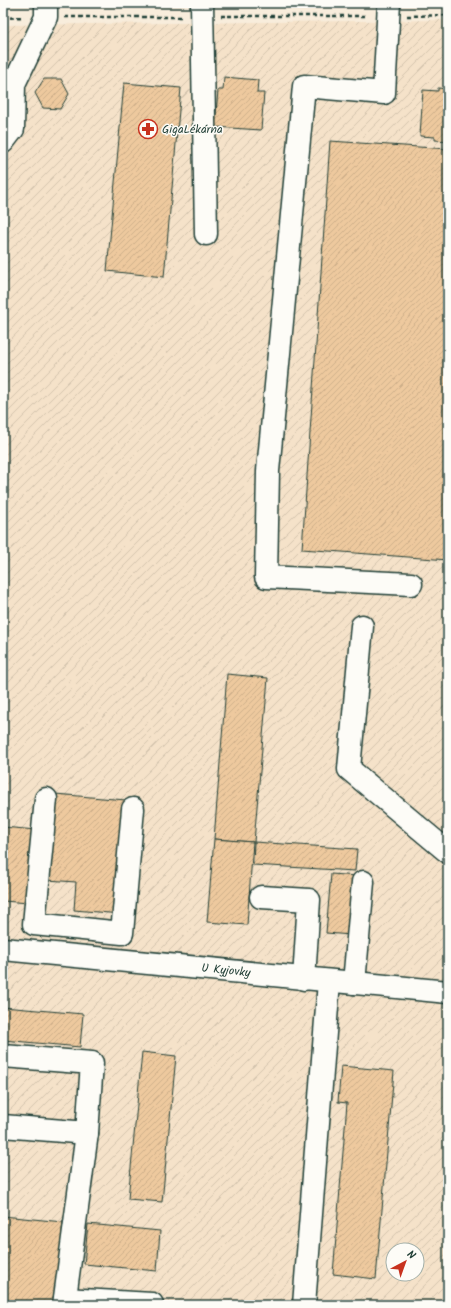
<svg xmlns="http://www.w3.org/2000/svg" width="451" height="1308" font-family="Kalam,sans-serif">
  <defs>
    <pattern id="industrial-furrows" width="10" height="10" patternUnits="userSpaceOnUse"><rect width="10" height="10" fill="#f5e2c9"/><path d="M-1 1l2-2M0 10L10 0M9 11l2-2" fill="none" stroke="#d2c3ad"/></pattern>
    <pattern id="building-hatch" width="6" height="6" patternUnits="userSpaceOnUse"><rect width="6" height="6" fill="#eec99e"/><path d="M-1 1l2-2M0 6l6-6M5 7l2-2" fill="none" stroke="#ccae89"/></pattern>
  </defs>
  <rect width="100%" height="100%" fill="#f8eddc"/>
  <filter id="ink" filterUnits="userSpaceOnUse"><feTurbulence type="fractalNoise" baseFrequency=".025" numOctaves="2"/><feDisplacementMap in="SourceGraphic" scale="8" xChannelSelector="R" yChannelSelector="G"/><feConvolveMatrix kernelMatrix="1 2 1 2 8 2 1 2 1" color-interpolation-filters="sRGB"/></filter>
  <g filter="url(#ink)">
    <!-- industrial -->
    <path fill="url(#industrial-furrows)" fill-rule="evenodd" d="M 448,20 L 448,1305 L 3,1305 L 3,25 ZM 393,1250 L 417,1250 L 417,1274 L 393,1274 Z"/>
    <!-- building -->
    <g fill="url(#building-hatch)" stroke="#1f3d34">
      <path d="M 224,77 L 258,80 L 257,93 L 264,93 L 261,130 L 215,127 L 218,90 L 223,90 Z"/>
      <path d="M 44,79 L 61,79 L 69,94 L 60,109 L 43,108 L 35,93 Z"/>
      <path d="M 124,83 L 181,88 L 164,277 L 107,271 Z"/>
      <path d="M 438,88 L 448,89 L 448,141 L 435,140 L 435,137 L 420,136 L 423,90 L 438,91 Z"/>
      <path d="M 330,141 L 448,149 L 448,560 L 302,549 Z"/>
      <path d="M 227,674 L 268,678 L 254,842 L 214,839 Z"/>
      <path d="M 55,794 L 126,800 L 118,885 L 121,914 L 74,910 L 76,882 L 47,880 Z"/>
      <path d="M 3,827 L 36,830 L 29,903 L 3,901 Z"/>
      <path d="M 214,839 L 253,842 L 247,925 L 207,922 Z"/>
      <path d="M 254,842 L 357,849 L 355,871 L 253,865 Z"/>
      <path d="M 331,874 L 357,876 L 351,935 L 326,933 Z"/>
      <path d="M 3,1007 L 83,1014 L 80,1047 L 3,1040 Z"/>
      <path d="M 142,1052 L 176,1056 L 162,1202 L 128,1199 Z"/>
      <path d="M 341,1066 L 394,1071 L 376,1279 L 333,1274 L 347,1103 L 338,1102 Z"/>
      <path d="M 3,1216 L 63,1222 L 55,1305 L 3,1305 Z"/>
      <path d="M 88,1224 L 160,1231 L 157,1271 L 84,1264 Z"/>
    </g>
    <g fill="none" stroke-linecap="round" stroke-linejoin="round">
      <!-- minor casing -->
      <g stroke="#1f3d34" stroke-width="25">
        <g id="minor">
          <path d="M 202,3 L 206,234"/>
          <path d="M 389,3 L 384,93 L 304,86 L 268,471 L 266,577 L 411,584"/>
          <path d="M 3,142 L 13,129 L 14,84 L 46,17 L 46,3"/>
          <path d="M 362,626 L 349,769 L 448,852"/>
          <path d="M 46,799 L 34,924 L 122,933 L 133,809"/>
          <path d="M 261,897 L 309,900 L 304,979"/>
          <path d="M 3,949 L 448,992"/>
          <path d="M 354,983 L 363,882"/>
          <path d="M 3,1056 L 92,1063 L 87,1133 L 3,1126"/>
          <path d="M 65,1299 L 152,1304"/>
          <path d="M 64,1305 L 87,1133"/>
          <path d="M 304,1305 L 329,981"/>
        </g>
      </g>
      <!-- path -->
      <g stroke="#1f3d34" stroke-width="2.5" stroke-dasharray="4 3" stroke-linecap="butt">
        <path d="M 221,16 L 368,16"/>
        <path d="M 407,16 L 448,15"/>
        <path d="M 65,17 L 182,17"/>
        <path d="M 3,18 L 24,17"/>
      </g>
      <!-- minor -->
      <use href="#minor" stroke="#fdfcf7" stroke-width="22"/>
    </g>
  </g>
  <!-- icons -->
  <defs>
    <g id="pharmacy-ring" transform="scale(1)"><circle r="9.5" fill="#fdfcf7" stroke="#c8321e" stroke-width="1.5"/><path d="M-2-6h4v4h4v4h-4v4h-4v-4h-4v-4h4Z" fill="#c8321e"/></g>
  </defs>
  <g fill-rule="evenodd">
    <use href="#pharmacy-ring" x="148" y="129"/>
  </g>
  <g text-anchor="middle" stroke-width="3" stroke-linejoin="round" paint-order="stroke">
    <!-- poi labels -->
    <g font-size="12" fill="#1f3d34" stroke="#fdfcf7" text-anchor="start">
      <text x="162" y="133">GigaLékárna</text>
    </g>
    <!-- street labels -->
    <g font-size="12" fill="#1f3d34" stroke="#fdfcf7">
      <text transform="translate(226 970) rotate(6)" y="4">U Kyjovky</text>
    </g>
  </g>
  <!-- margin -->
  <rect width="451" height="1308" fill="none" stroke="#fdfcf7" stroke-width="16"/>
  <rect x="8" y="8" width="435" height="1292" fill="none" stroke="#1f3d34" stroke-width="1.5" filter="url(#ink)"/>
  <!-- north arrow -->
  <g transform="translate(405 1262) rotate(41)"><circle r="19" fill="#fdfcf7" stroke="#a4b0a9"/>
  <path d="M0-3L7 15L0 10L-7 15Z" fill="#c8321e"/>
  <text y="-6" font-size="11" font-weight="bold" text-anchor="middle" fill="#1f3d34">N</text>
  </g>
</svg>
